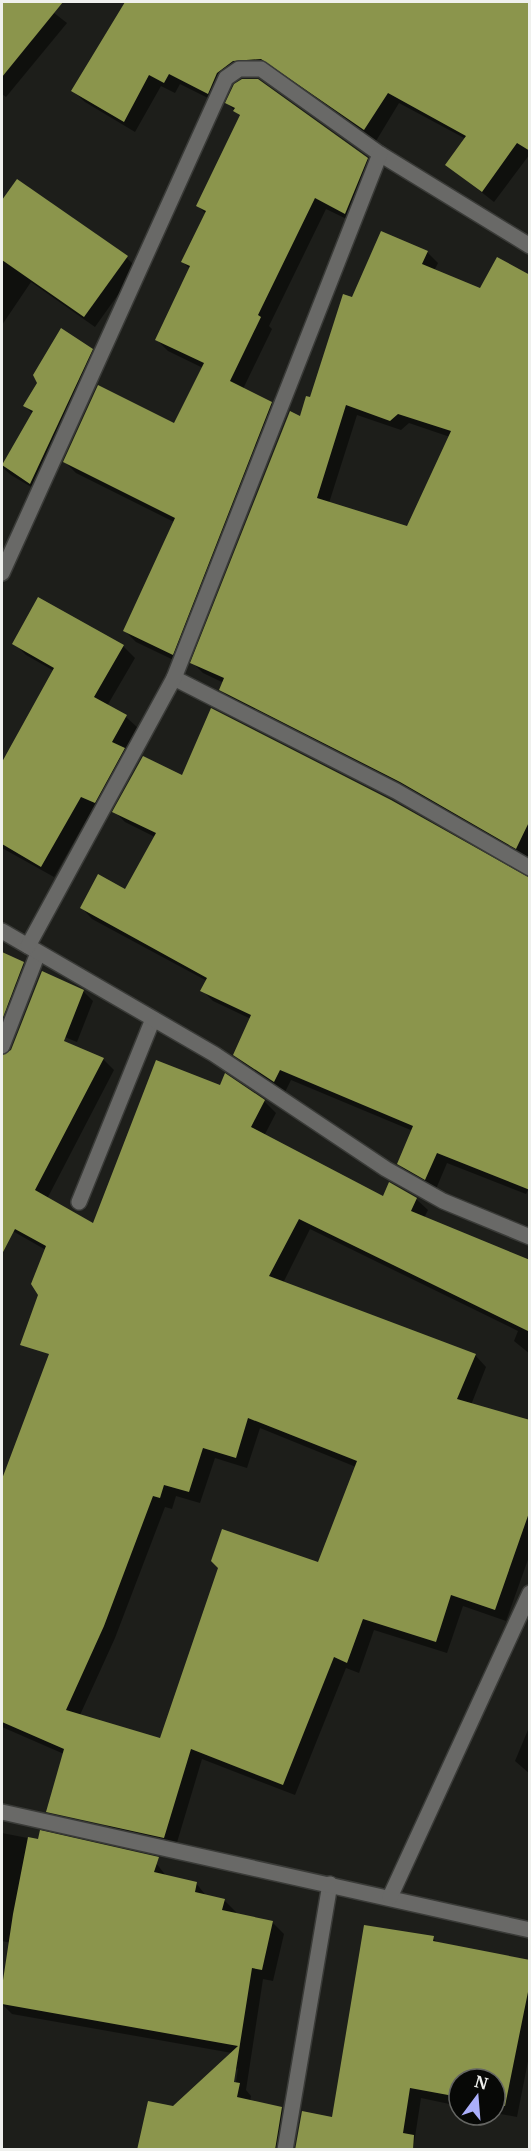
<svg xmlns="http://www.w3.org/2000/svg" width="531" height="2151" font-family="Merriweather,serif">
  <rect width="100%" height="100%" fill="#1d1e1a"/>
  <!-- shadow -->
  <g fill="#0007" fill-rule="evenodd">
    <path d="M 2,2 L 40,2 L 67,23 L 6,97 L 2,94 Z"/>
    <path d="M 131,2 L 445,2 L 469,17 L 480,2 L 530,2 L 530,154 L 494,202 L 447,165 L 466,139 L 399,103 L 376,141 L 274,70 L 245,72 L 228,85 L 220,104 L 180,84 L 175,93 L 161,86 L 135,132 L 85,102 L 73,91 Z"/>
    <path d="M 227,103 L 367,159 L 379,170 L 357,224 L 326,209 L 269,326 L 272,329 L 243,389 L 271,403 L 283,414 L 184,665 L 136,642 L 125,631 L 174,522 L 76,473 L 65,462 L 175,425 L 203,368 L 168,351 L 156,339 L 191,270 L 182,261 L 206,214 L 198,206 L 241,117 Z"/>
    <path d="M 17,181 L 127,258 L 137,268 L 95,327 L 31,282 L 2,325 L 2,203 Z"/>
    <path d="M 427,252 L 438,263 L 434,271 L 481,290 L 530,277 L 530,860 L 232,700 L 221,690 L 224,683 L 203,673 L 192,662 L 311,399 L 353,299 ZM 357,415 L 401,430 L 409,423 L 450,437 L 407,528 L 329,503 Z"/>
    <path d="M 92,350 L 100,359 L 38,491 L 11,475 L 2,467 L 33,414 L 25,406 Z"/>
    <path d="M 14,643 L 123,646 L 135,658 L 107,706 L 126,717 L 138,728 L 126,751 L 136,761 L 107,814 L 93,808 L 54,877 L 2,848 L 2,765 L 54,671 L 26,655 Z"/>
    <path d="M 143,758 L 530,1186 L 526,1194 L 447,1163 L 436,1189 L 409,1174 L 399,1164 L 413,1131 L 291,1080 L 285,1092 L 246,1066 L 235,1055 L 251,1019 L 213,1001 L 202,990 L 207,981 L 92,919 L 82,908 L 125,891 L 155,837 L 125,822 L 114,811 Z"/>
    <path d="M 2,953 L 23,964 L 35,975 L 20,1013 L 2,1004 Z"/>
    <path d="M 83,991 L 93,1001 L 77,1042 L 37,1026 Z"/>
    <path d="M 103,1059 L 114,1070 L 47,1199 L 94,1225 L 221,1087 L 264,1101 L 276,1113 L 264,1136 L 384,1198 L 416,1199 L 428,1210 L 424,1218 L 530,1262 L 530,1354 L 514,1341 L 518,1331 L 310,1229 L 283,1283 L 475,1355 L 486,1367 L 471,1405 L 530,1422 L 530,1554 L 506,1621 L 463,1606 L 447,1653 L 374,1630 L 359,1673 L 346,1668 L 295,1795 L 202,1759 L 175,1849 L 138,1840 L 64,1806 L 64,1754 L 2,1727 L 2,1483 L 72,1295 L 46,1250 L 2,1225 L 2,1116 L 12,1095 ZM 260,1428 L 356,1467 L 319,1564 L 161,1740 L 80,1715 L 115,1638 L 165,1507 L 172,1509 L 176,1496 L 200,1503 L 215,1458 L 247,1468 Z"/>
    <path d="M 530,1725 L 530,1774 L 515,1761 Z"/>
    <path d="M 2,1833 L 156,1863 L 167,1877 L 196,1883 L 207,1897 L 224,1900 L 236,1912 L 235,1914 L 272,1922 L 284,1934 L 273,1981 L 263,1979 L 246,2090 L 251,2096 L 250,2101 L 282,2108 L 293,2119 L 288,2150 L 139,2150 L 174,2108 L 232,2053 L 12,2014 L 2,2004 L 11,1943 L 2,1941 ZM 238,2068 L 235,2089 L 232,2089 L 234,2071 Z"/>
    <path d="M 433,1938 L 439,1944 L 530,1961 L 530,2051 L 517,2117 L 495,2113 L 495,2079 L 459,2079 L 459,2106 L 421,2098 L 413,2150 L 333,2119 Z"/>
  </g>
  <!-- building -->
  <g fill="#8b954c" fill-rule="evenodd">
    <path d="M 2,2 L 63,2 L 2,77 Z"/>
    <path d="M 125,2 L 530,2 L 530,151 L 517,143 L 482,192 L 445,165 L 466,136 L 388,93 L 364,130 L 261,59 L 233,61 L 217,73 L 208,94 L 169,74 L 164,83 L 149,75 L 124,122 L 71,91 Z"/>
    <path d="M 242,79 L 258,79 L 368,158 L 345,214 L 315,198 L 258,315 L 261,317 L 230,381 L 272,402 L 173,655 L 123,631 L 175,518 L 63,462 L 98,385 L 174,423 L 204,363 L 155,340 L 190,266 L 181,262 L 206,211 L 196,206 L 240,115 L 233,111 L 235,108 L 225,103 L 234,84 Z"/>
    <path d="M 17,179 L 128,256 L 84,317 L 2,260 L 2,200 Z"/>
    <path d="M 381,231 L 428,251 L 422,264 L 480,288 L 497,257 L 530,275 L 530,820 L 516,849 L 400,782 L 219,690 L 224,678 L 190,663 L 290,411 L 300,416 L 306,396 L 310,397 L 343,294 L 352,297 ZM 346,405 L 390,421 L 398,414 L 451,431 L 407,526 L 317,498 Z"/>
    <path d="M 61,328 L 93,349 L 30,484 L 2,465 L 33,411 L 23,406 L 37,383 L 33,375 Z"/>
    <path d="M 38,597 L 124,645 L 94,697 L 127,715 L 112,742 L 125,748 L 95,803 L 81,797 L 41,867 L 2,844 L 2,762 L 54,668 L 12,644 Z"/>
    <path d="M 211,708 L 391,800 L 530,878 L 530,1190 L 437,1153 L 425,1180 L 397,1164 L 413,1126 L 280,1070 L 274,1082 L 233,1055 L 251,1015 L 200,991 L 207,978 L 80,908 L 98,874 L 125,889 L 156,833 L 112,812 L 143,756 L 182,775 Z"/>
    <path d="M 2,952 L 24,962 L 2,1020 Z"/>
    <path d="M 42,971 L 84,990 L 64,1041 L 104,1058 L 35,1190 L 93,1223 L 156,1060 L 220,1085 L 225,1073 L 265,1100 L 251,1127 L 383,1196 L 389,1182 L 417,1198 L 411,1211 L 530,1260 L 530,1332 L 299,1219 L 269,1276 L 476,1354 L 457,1399 L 530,1420 L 530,1510 L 495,1610 L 451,1595 L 436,1642 L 363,1619 L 347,1663 L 334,1657 L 283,1785 L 191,1749 L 164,1838 L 46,1812 L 64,1749 L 2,1722 L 2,1479 L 49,1354 L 20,1345 L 38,1295 L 31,1284 L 46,1246 L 15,1229 L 2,1254 L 2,1055 L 11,1050 ZM 248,1418 L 357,1461 L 318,1562 L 222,1529 L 211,1561 L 218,1568 L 160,1738 L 66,1710 L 104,1626 L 153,1496 L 160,1498 L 164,1485 L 189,1492 L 203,1448 L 236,1458 Z"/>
    <path d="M 40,1830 L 159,1857 L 154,1872 L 197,1882 L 195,1892 L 225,1899 L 222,1910 L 273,1921 L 262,1970 L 252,1968 L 234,2082 L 240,2083 L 237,2097 L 282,2107 L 275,2150 L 137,2150 L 148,2101 L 173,2106 L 238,2046 L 2,2004 L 2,1987 L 13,1914 L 28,1837 L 38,1839 Z"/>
    <path d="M 364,1925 L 434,1936 L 433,1941 L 530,1960 L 530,1982 L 505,2106 L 495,2104 L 495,2079 L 459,2079 L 459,2097 L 410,2088 L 403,2133 L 414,2135 L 413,2150 L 295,2150 L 302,2111 L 332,2117 Z"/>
  </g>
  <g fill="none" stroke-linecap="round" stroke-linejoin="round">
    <!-- service casing -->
    <g stroke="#3a3b38" stroke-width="18">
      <g id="service">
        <path d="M 2,1046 L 38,953"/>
        <path d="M 79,1202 L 153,1019"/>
        <path d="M 285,2150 L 330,1884"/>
      </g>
    </g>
    <!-- minor casing -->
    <g stroke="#3a3b38" stroke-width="18">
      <g id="minor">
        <path d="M 2,573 L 226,78 L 239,69 L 261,69 L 380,154 L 530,246"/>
        <path d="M 174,678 L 396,791 L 530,868"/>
        <path d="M 2,931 L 214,1054 L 386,1169 L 443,1201 L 530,1237"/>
        <path d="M 28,946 L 174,678 L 380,154"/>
        <path d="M 2,1812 L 530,1930"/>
        <path d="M 390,1897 L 530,1593"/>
      </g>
    </g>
    <!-- service -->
    <use href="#service" stroke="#696967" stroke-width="15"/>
    <!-- minor -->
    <use href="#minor" stroke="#696967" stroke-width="15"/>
  </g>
  <!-- border -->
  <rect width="531" height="2151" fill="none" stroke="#eff0ed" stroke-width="6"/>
  <!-- north arrow -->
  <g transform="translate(477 2097) rotate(16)"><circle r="28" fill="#070806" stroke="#646562" stroke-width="1.5"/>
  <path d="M0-4.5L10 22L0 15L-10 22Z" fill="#abaffb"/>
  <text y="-9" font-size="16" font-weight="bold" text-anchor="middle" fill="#eff0ed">N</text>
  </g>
</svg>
